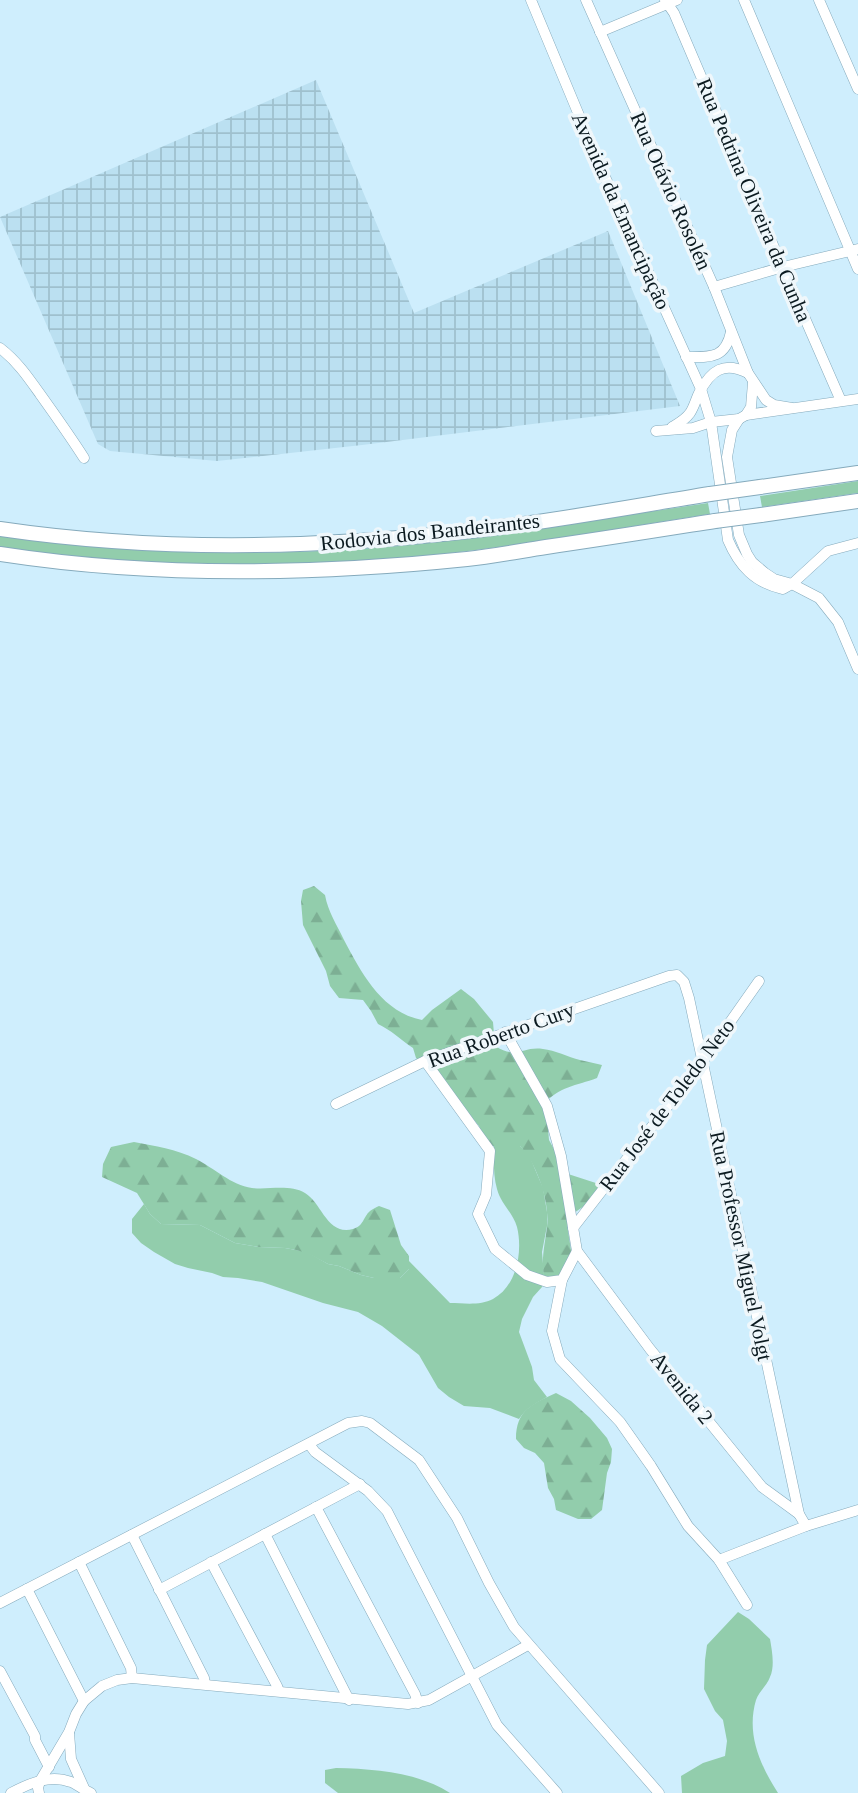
<svg xmlns="http://www.w3.org/2000/svg" width="858" height="1793" font-family="Georgia,serif">
  <defs>
    <pattern id="industrial-grid" width="8" height="8" patternUnits="userSpaceOnUse" patternTransform="scale(1.75)"><rect width="8" height="8" fill="#bbe0f1"/><path d="M0 4h8M4 0v8" fill="none" stroke="#9fc0ce"/></pattern>
    <pattern id="forest-firs" width="22" height="20" patternUnits="userSpaceOnUse" patternTransform="scale(1.75)"><rect width="22" height="20" fill="#92cdac"/><path d="M5 1l3.5 6h-7zM16 11l3.5 6h-7z" fill="#7daf94"/></pattern>
  </defs>
  <rect width="100%" height="100%" fill="#cfeefd"/>
  <!-- industrial -->
  <path fill="url(#industrial-grid)" d="M 316,80 L 414,313 L 608,231 L 680,406 L 362,445 L 217,461 L 110,451 L 98,444 L 0,217 Z"/>
  <!-- grass -->
  <g fill="#92cdac">
    <path d="M 858,481 L 858,493 L 762,507 L 760,496 Z"/>
    <path d="M 708,503 L 710,514 C 599,531 487,553 375,560 C 281,566 188,566 95,559 C 63,557 31,552 0,549 L 0,536 C 131,555 265,557 398,546 C 501,536 605,518 708,503 Z"/>
    <path d="M 494,1146 L 520,1146 L 529,1155 L 543,1188 L 547,1212 L 547,1226 L 542,1252 L 544,1275 L 547,1277 L 542,1287 L 533,1297 L 522,1319 L 519,1332 L 532,1367 L 534,1380 L 547,1397 C 536,1403 526,1408 519,1419 L 490,1408 L 464,1406 L 449,1397 L 438,1388 L 419,1355 L 382,1326 L 358,1312 L 323,1303 L 262,1282 L 238,1278 L 223,1277 L 212,1273 L 188,1268 L 175,1264 L 154,1252 L 141,1243 L 132,1233 L 132,1219 L 144,1204 L 150,1214 L 161,1224 L 200,1225 L 235,1243 L 259,1247 L 285,1248 L 307,1252 L 328,1264 L 339,1266 L 361,1275 L 374,1278 L 400,1278 L 409,1269 L 409,1261 L 450,1303 C 463,1303 480,1306 493,1299 C 517,1286 523,1251 517,1227 C 513,1213 501,1204 497,1189 C 493,1175 494,1161 494,1146 Z"/>
    <path d="M 738,1612 L 749,1619 L 770,1639 C 772,1651 775,1666 770,1677 C 767,1686 759,1691 756,1700 C 746,1734 760,1765 778,1793 L 682,1793 L 681,1776 L 703,1763 L 725,1756 L 727,1741 L 723,1720 L 715,1711 L 704,1689 L 705,1660 L 707,1645 Z"/>
    <path d="M 336,1768 C 375,1769 417,1772 450,1793 L 338,1793 L 325,1783 L 325,1770 Z"/>
  </g>
  <!-- forest -->
  <g fill="url(#forest-firs)">
    <path d="M 314,886 L 325,895 C 328,912 337,925 344,940 C 362,974 382,1012 422,1020 L 432,1010 L 461,989 L 474,999 L 493,1022 L 495,1046 C 518,1060 522,1046 543,1049 C 555,1050 568,1057 580,1060 C 587,1062 595,1063 602,1065 L 597,1078 C 576,1086 559,1086 543,1105 L 547,1116 L 549,1140 L 561,1162 L 565,1173 L 602,1185 L 587,1204 L 574,1213 L 567,1224 L 571,1250 L 571,1265 L 555,1280 L 544,1276 C 541,1258 545,1244 547,1227 C 550,1202 537,1164 520,1146 L 492,1146 L 483,1137 L 479,1126 L 453,1095 L 416,1058 L 413,1048 C 401,1040 391,1030 378,1024 L 371,1011 L 363,1000 L 339,998 L 330,986 L 326,971 L 303,925 L 301,901 L 303,890 Z"/>
    <path d="M 134,1142 C 155,1146 176,1149 196,1159 C 214,1168 231,1185 252,1188 C 268,1190 290,1184 305,1193 C 322,1203 327,1236 353,1229 C 364,1226 363,1217 370,1211 C 373,1209 376,1207 379,1206 L 390,1210 L 401,1245 L 409,1256 L 409,1269 L 400,1278 L 374,1278 L 361,1275 L 339,1266 L 328,1264 L 307,1253 L 296,1250 L 285,1248 L 259,1247 L 235,1243 L 200,1225 L 161,1224 L 150,1214 L 137,1193 L 102,1177 L 103,1164 L 111,1147 Z"/>
    <path d="M 556,1393 L 571,1401 L 590,1418 L 607,1438 L 612,1449 L 611,1462 L 607,1473 L 602,1510 L 591,1519 L 578,1519 L 556,1510 L 554,1499 L 548,1488 L 544,1463 L 535,1453 L 524,1448 L 516,1439 C 516,1410 532,1404 556,1393 Z"/>
  </g>
  <g fill="none" stroke-linecap="round" stroke-linejoin="round">
    <!-- minor casing -->
    <g stroke="#85aabc" stroke-width="11">
      <g id="minor">
        <path d="M 531,0 L 601,168 L 701,389 L 711,422 L 728,540 C 739,566 755,583 783,589 L 792,584 L 828,551 L 858,543"/>
        <path d="M 586,0 L 714,287 L 748,373 L 766,400 L 774,405 L 792,408"/>
        <path d="M 665,0 L 674,13 L 779,259 L 841,401"/>
        <path d="M 744,0 L 858,269"/>
        <path d="M 819,0 L 858,89"/>
        <path d="M 600,32 L 677,0"/>
        <path d="M 714,287 L 783,267 L 858,249"/>
        <path d="M 0,348 C 17,361 28,377 40,394 C 55,415 70,436 84,458"/>
        <path d="M 686,357 C 711,357 725,359 731,332"/>
        <path d="M 746,415 L 858,399"/>
        <path d="M 739,419 L 732,430 L 727,457 L 739,535 L 747,554 L 752,562 L 765,573 L 774,579 L 792,584 L 819,598 L 838,622 L 858,669"/>
        <path d="M 672,427 C 679,423 685,420 690,413 C 694,407 696,399 699,393 C 711,370 724,361 748,373"/>
        <path d="M 656,431 L 693,428 L 711,422 L 739,419 L 746,415 L 751,407 L 753,383"/>
        <path d="M 505,1032 L 547,1106 L 561,1156 L 577,1251 L 650,1349 L 762,1487 L 799,1514"/>
        <path d="M 425,1061 L 490,1151 L 486,1195 L 478,1214 L 495,1249 L 527,1275 L 547,1282 L 562,1280 L 577,1251"/>
        <path d="M 336,1104 L 425,1061 L 669,976 L 677,975 L 684,982 L 689,998 L 799,1514 L 806,1526"/>
        <path d="M 573,1228 L 702,1062 L 759,981"/>
        <path d="M 562,1280 L 552,1331 L 560,1359 L 620,1422 L 651,1466 L 688,1526 L 719,1560 L 747,1605"/>
        <path d="M 309,1444 L 315,1452 L 368,1491 L 387,1511 L 497,1725 L 557,1793"/>
        <path d="M 316,1507 L 415,1694 L 418,1703"/>
        <path d="M 265,1534 L 349,1700"/>
        <path d="M 132,1535 L 204,1678 L 205,1684"/>
        <path d="M 719,1560 L 806,1526 L 858,1510"/>
        <path d="M 79,1562 L 131,1668 L 132,1678"/>
        <path d="M 211,1562 L 277,1686 L 279,1691"/>
        <path d="M 27,1589 L 84,1701"/>
        <path d="M 159,1590 L 360,1484"/>
        <path d="M 0,1603 L 348,1423 L 362,1421 L 370,1423 L 419,1460 L 457,1518 L 489,1583 L 514,1627 L 659,1793"/>
        <path d="M 0,1671 L 35,1736 L 35,1740 L 49,1767"/>
        <path d="M 69,1733 L 71,1759 L 84,1788"/>
        <path d="M 11,1793 C 30,1783 50,1774 71,1782 C 78,1785 84,1790 91,1793"/>
        <path d="M 39,1793 L 38,1788 L 40,1781 L 69,1732 L 76,1714 L 84,1701 L 102,1686 L 117,1680 L 132,1678 L 408,1704 L 429,1700 L 528,1645"/>
      </g>
    </g>
    <!-- highway casing -->
    <g stroke="#85aabc" stroke-width="16">
      <g id="highway">
        <path d="M 760,487 L 858,473"/>
        <path d="M 761,515 L 858,501"/>
        <path d="M 0,529 C 156,552 313,549 470,531 C 550,522 630,507 710,494"/>
        <path d="M 0,554 C 155,578 312,575 467,559 C 494,556 520,551 546,547 C 602,539 658,530 715,521"/>
      </g>
    </g>
    <!-- minor -->
    <use href="#minor" stroke="#fff" stroke-width="10"/>
    <!-- highway -->
    <use href="#highway" stroke="#fff" stroke-width="14"/>
    <!-- highway-bridge casing -->
    <g stroke="#85aabc" stroke-width="16" stroke-linecap="butt">
      <g id="highway-bridge">
        <path d="M 710,494 L 760,487"/>
        <path d="M 715,521 L 761,515"/>
      </g>
    </g>
    <!-- highway-bridge -->
    <use href="#highway-bridge" stroke="#fff" stroke-width="14"/>
  </g>
  <g text-anchor="middle" stroke-width="7" stroke-linejoin="round" paint-order="stroke">
    <!-- street labels -->
    <g font-size="21" fill="#0b1a20" stroke="#eff7fb">
      <text transform="translate(671 191) rotate(66)" y="7">Rua Otávio Rosolén</text>
      <text transform="translate(754 200) rotate(67)" y="7">Rua Pedrina Oliveira da Cunha</text>
      <text transform="translate(621 211) rotate(66)" y="7">Avenida da Emancipação</text>
      <text transform="translate(430 532) rotate(-6)" y="7">Rodovia dos Bandeirantes</text>
      <text transform="translate(501 1035) rotate(-20)" y="7">Rua Roberto Cury</text>
      <text transform="translate(667 1105) rotate(-53)" y="7">Rua José de Toledo Neto</text>
      <text transform="translate(741 1246) rotate(78)" y="7">Rua Professor Miguel Volgt</text>
      <text transform="translate(682 1388) rotate(51)" y="7">Avenida 2</text>
    </g>
  </g>
</svg>
